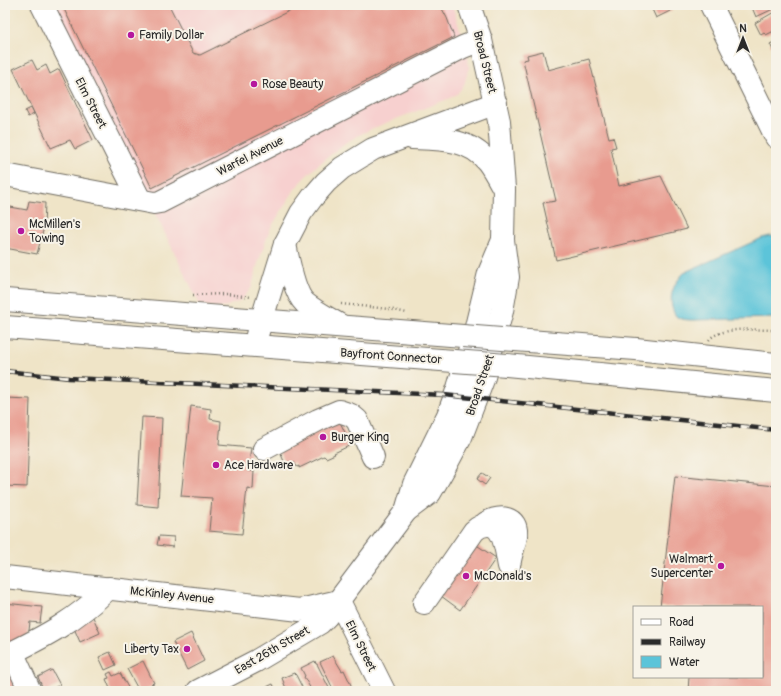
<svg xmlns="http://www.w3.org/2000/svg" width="781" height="696" font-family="Pangolin,sans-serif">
  <rect width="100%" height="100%" fill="#f7f3e8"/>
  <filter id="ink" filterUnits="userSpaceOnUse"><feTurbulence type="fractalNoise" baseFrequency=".025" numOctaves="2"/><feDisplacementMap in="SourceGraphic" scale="8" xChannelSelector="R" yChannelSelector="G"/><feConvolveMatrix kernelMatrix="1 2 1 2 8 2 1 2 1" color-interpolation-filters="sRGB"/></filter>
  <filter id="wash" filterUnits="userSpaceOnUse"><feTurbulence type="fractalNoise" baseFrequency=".012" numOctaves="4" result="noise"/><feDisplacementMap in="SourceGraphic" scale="16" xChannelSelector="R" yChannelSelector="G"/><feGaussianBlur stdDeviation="0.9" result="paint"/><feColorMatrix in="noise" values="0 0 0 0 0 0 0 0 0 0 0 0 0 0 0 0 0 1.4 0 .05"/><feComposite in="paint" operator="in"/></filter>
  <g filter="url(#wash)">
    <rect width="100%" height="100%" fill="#efe4c7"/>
    <!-- built -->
    <path fill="#f7d0cf" d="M 53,5 L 452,5 L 461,32 L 463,47 L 468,57 L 469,68 L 464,85 L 457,94 L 448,99 L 383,124 L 361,134 L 345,143 L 318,165 L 305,177 L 295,189 L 270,229 L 256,269 L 252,287 L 245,296 L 238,302 L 221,308 L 200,305 Z"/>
    <!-- water -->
    <path fill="#5cc4d9" stroke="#447882" d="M 770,236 L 776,237 L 776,318 L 695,320 C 689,320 680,320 676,316 C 674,314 673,310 672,307 C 669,293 675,282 685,272 L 762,238 Z"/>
    <g id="blocks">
      <!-- building -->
      <g fill="#e89b8f">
        <path d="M 62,5 L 169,5 L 193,53 L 200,55 L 301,5 L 440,5 L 447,18 L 454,37 L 152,188 Z"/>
        <path d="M 650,5 L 670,5 L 672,10 L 656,18 Z"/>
        <path d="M 751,5 L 772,5 L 773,9 L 756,17 Z"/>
        <path d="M 776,11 L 776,30 L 766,35 L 764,33 L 761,35 L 755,23 Z"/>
        <path d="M 776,41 L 776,56 L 770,44 Z"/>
        <path d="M 543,51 L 548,70 L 589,59 L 609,138 L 613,137 L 616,147 L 611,148 L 619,186 L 661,176 L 687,229 L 556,260 L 543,203 L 556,201 L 523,60 L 528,59 L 527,55 Z"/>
        <path d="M 32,60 L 37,70 L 46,65 L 50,74 L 59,69 L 93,140 L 75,149 L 70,140 L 51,148 L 13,69 Z"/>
        <path d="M 31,108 L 34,114 L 28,117 L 25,111 Z"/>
        <path d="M 29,201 L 45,203 L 44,227 L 37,254 L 5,248 L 5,206 L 27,210 Z"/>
        <path d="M 5,398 L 30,399 L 27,487 L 5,486 Z"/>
        <path d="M 191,406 L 211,409 L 210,419 L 221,421 L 219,445 L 251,448 L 248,471 L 254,471 L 253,489 L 247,488 L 242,534 L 209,531 L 212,498 L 181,496 Z"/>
        <path d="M 142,417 L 162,418 L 158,507 L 137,505 Z"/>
        <path d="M 338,418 L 351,445 L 334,453 L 335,454 L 326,458 L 324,456 L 299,468 L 299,466 L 297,467 L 294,462 L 286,466 L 280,452 Z"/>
        <path d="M 482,473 L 490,478 L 485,485 L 477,479 Z"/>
        <path d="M 675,476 L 776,486 L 776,691 L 688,691 L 689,677 L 762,677 L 762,607 L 660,607 Z"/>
        <path d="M 159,536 L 174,537 L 173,547 L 157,545 Z"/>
        <path d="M 472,542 L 496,558 L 460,610 L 437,593 Z"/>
        <path d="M 5,603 L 42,607 L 40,623 L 30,622 L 28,639 L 5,651 Z"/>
        <path d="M 93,617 L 100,633 L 80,642 L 73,626 Z"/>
        <path d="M 191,633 L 204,661 L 187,670 L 173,642 Z"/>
        <path d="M 110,652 L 116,665 L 105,670 L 99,657 Z"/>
        <path d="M 333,656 L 342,671 L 344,670 L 351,685 L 351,689 L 348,691 L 334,691 L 320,662 Z"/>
        <path d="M 5,660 L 20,691 L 5,691 Z"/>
        <path d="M 143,661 L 154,683 L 151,684 L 153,687 L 144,691 L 139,691 L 127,669 Z"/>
        <path d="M 315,661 L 316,664 L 317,664 L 329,688 L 325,689 L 325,691 L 312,691 L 304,677 L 305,676 L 301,668 Z"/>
        <path d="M 52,670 L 60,685 L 48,691 L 44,691 L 38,677 Z"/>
        <path d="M 111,672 L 113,676 L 120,673 L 130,691 L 111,691 L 106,679 L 109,678 L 107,674 Z"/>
        <path d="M 294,673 L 296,675 L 304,691 L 287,691 L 282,678 Z"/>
        <path d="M 273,684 L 276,691 L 258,691 Z"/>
      </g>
    </g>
  </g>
  <g filter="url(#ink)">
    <use href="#blocks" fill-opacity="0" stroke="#706c62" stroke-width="1"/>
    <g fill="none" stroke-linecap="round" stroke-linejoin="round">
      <!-- minor casing -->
      <g stroke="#706c62" stroke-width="24">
        <g id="minor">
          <path d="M 42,5 L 140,200"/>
          <path d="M 711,5 L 776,137"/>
          <path d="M 5,175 L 154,203 L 160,202 L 463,47 L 481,40"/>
          <path d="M 264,449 L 318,420 L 339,411 L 351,415 L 357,420 L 373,457"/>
          <path d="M 486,523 C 500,515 518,516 516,536 C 515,545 511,553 510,561"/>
          <path d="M 5,577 L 300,610 L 339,601 L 384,691"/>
          <path d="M 424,603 L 474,531 C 478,527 482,525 488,525 C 505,525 506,553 509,566"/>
          <path d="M 5,656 C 46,636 76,620 109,588"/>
          <path d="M 15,658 L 30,691"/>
        </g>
      </g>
      <!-- major casing -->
      <g stroke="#706c62" stroke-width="24">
        <g id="major">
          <path d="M 406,511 L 414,484 L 448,415 L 458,388 L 474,335 L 489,273 L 503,240"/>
          <path d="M 198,691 L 256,661 L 320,623 L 327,616 L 406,511 L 430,493 L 446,465 L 461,437 L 484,377 L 502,311 L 508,277 L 503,240 L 504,189 L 499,121 L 481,40 L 469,5"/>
        </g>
      </g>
      <!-- highway casing -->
      <g stroke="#706c62" stroke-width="24">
        <g id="highway">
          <path d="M 412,138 C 440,139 469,138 488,162 C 494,170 499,180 504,189"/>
          <path d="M 285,244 C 288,259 294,293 305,303 C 316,312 328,318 340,325"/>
          <path d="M 5,300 L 463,336"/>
          <path d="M 5,327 L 454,361"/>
          <path d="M 257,335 L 285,244 L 301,213 L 312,198 L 326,182 L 342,168 L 373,149 L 496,103"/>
          <path d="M 515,340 L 636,349 L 776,364"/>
          <path d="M 507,365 L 776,391"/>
        </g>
      </g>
      <!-- path -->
      <g stroke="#706c62" stroke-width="2.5" stroke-dasharray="1 3" stroke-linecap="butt">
        <path d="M 193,295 L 226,294 L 252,297"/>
        <path d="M 341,304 L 389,309 L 407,313"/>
        <path d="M 709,340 C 720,326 759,330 776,330"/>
      </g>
      <!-- minor -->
      <use href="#minor" stroke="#fff" stroke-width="22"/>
      <!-- major -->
      <use href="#major" stroke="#fff" stroke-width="22"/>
      <!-- highway -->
      <use href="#highway" stroke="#fff" stroke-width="22"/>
      <!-- rail casing -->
      <g stroke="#2b2b2b" stroke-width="4.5">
        <path id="rail" d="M 5,371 L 69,378 L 444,395 L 776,430"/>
      </g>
      <!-- rail -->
      <use href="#rail" stroke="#f7f3e8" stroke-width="3" stroke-dasharray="9" stroke-linecap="butt"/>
      <!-- highway-bridge casing -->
      <g stroke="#706c62" stroke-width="24" stroke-linecap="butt">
        <g id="highway-bridge">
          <path d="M 463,336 L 515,340"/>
          <path d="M 454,361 L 507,365"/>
        </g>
      </g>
      <!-- highway-bridge -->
      <use href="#highway-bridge" stroke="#fff" stroke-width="22"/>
    </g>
  </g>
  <!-- markers -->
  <g fill="#b5179e" stroke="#f7f3e8" stroke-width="1.5">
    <circle cx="131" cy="35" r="4"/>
    <circle cx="254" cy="84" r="4"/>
    <circle cx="21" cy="231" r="4"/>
    <circle cx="323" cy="437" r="4"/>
    <circle cx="216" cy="465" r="4"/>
    <circle cx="721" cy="566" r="4"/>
    <circle cx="466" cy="576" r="4"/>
    <circle cx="187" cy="649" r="4"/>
  </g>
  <g text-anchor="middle" stroke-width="4" stroke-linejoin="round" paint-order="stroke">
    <!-- poi labels -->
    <g font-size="12" fill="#2b2b2b" stroke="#f7f3e8" text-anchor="start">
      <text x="139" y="39">Family Dollar</text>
      <text x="262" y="88">Rose Beauty</text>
      <text x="29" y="228">McMillen's<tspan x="29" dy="14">Towing</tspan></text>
      <text x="331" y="441">Burger King</text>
      <text x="224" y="469">Ace Hardware</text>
      <text x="713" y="563" text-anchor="end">Walmart<tspan x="713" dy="14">Supercenter</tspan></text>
      <text x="474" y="580">McDonald's</text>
      <text x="179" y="653" text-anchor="end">Liberty Tax</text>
    </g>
    <!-- street labels -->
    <g font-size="12" fill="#2b2b2b" stroke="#f7f3e8">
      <text transform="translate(485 62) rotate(76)" y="4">Broad Street</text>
      <text transform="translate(91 103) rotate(63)" y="4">Elm Street</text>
      <text transform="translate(250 156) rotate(-27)" y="4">Warfel Avenue</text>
      <text transform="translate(391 356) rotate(4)" y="4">Bayfront Connector</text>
      <text transform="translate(480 385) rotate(-71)" y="4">Broad Street</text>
      <text transform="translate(172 595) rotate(6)" y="4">McKinley Avenue</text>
      <text transform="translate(361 646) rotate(64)" y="4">Elm Street</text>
      <text transform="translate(272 650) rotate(-30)" y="4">East 26th Street</text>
    </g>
  </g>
  <!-- margin -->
  <rect width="781" height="696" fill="none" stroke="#f7f3e8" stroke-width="20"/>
  <!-- legend -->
  <rect x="633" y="606" width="130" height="72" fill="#f7f3e8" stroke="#a5a39c"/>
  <rect x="641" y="619" width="20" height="6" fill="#ffffff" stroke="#a5a39c"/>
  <text x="669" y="626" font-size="12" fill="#2b2b2b">Road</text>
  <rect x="641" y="639" width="20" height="6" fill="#2b2b2b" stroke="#a5a39c"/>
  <text x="669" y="646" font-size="12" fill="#2b2b2b">Railway</text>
  <rect x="641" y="656" width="20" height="12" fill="#5cc4d9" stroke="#a5a39c"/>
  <text x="669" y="666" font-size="12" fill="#2b2b2b">Water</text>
  <!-- north arrow -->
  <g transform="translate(743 38)" stroke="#f7f3e8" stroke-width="3" paint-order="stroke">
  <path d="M0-3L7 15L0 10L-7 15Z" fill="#2b2b2b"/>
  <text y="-6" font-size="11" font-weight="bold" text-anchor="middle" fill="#2b2b2b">N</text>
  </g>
</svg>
